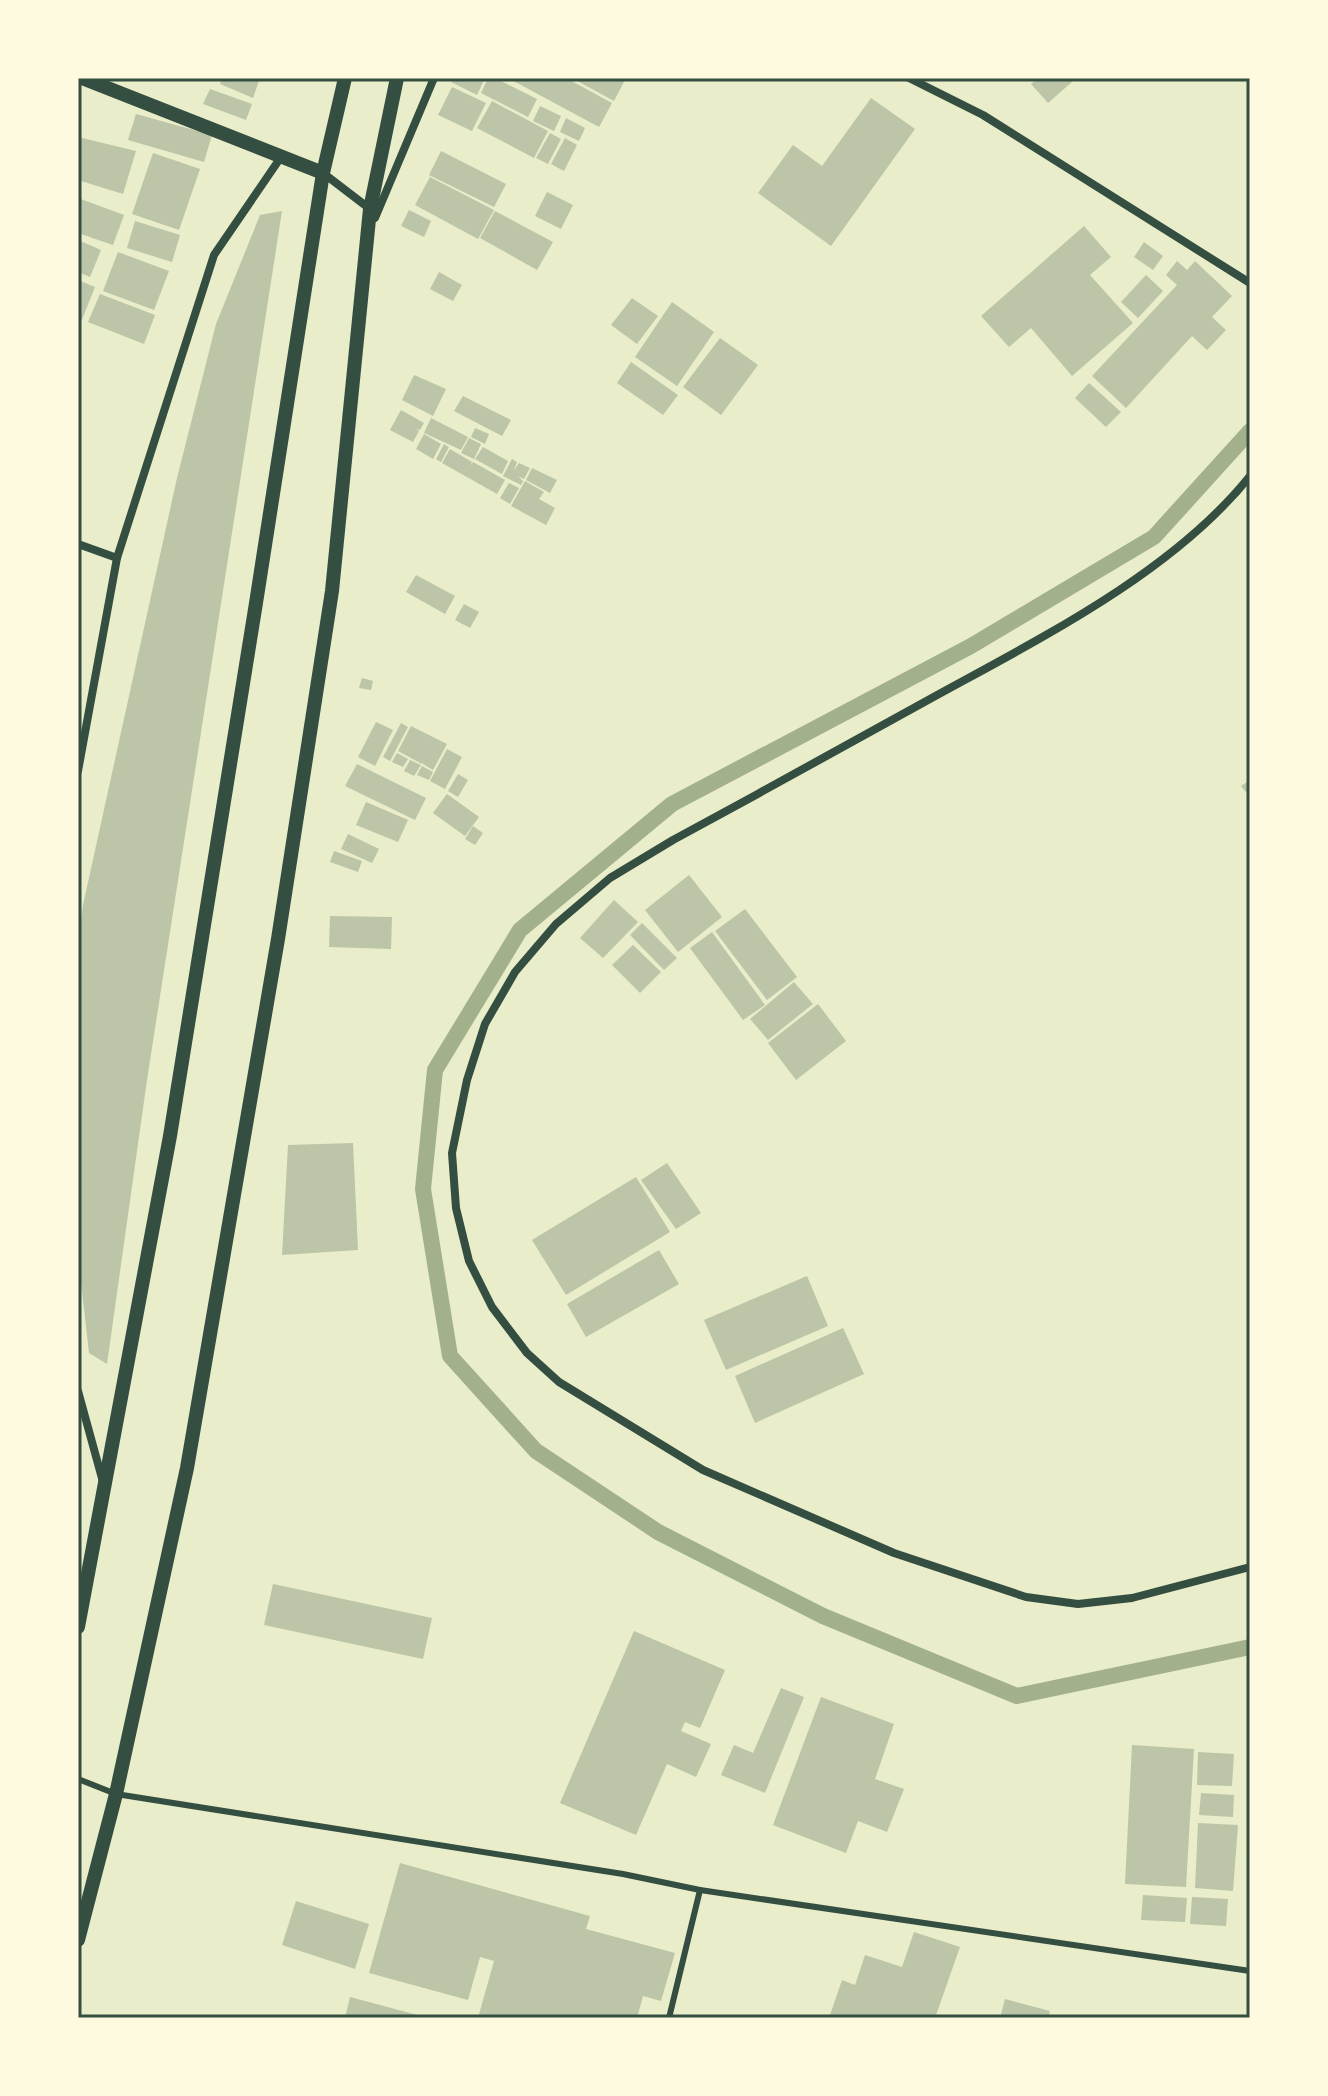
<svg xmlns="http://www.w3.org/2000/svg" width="1328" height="2096" font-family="Lato,sans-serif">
  <rect width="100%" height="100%" fill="#e9edc9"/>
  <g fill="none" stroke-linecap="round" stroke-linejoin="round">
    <!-- stream -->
    <path stroke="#a3b18a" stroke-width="16" d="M 1250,431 L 1154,537 L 971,646 L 672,804 L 520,930 L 435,1070 L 423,1189 L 450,1356 L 536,1451 L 658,1532 L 823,1616 L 1017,1696 L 1250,1647"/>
  </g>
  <!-- building -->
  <g fill="#bcc5a7">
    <path d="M 223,78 L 260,78 L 253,98 L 220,84 Z"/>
    <path d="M 453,78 L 485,78 L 477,95 L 451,82 Z"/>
    <path d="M 488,78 L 495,78 L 537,99 L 528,117 L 481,93 Z"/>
    <path d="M 508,78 L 566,78 L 612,103 L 599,127 Z"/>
    <path d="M 572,78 L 626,78 L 614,101 Z"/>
    <path d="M 1038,78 L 1070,78 L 1073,81 L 1048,103 L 1031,84 Z"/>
    <path d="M 452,87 L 486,103 L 472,131 L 438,115 Z"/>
    <path d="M 210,89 L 252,104 L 246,120 L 203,104 Z"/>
    <path d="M 871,98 L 915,129 L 831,246 L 758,193 L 793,145 L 822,166 Z"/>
    <path d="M 492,101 L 548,131 L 534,158 L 477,128 Z"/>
    <path d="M 540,106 L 561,116 L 554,131 L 533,121 Z"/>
    <path d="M 136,114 L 212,135 L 204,162 L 128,140 Z"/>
    <path d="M 566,118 L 585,128 L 579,141 L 560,132 Z"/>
    <path d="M 550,133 L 561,139 L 548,164 L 536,158 Z"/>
    <path d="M 78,137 L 136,151 L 123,194 L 78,180 Z"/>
    <path d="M 565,138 L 577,145 L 564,171 L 551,164 Z"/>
    <path d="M 441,151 L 506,184 L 494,207 L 429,175 Z"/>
    <path d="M 153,153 L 200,169 L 179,230 L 132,214 Z"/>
    <path d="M 430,177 L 494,210 L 478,239 L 415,205 Z"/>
    <path d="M 547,192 L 573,205 L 561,229 L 535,216 Z"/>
    <path d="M 78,198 L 124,215 L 113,245 L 78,233 Z"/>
    <path d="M 409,210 L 431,221 L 424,237 L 401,226 Z"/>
    <path d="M 282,211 L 147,1080 L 107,1364 L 89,1353 L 78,1256 L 78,941 L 83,905 L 177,478 L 216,324 L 260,215 Z"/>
    <path d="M 495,211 L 553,242 L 537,270 L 480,238 Z"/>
    <path d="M 135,221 L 180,235 L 172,262 L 127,248 Z"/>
    <path d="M 1084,226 L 1111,257 L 1090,275 L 1133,323 L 1072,376 L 1031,328 L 1009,347 L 981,316 Z"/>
    <path d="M 78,240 L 101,250 L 90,277 L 78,272 Z"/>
    <path d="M 1144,242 L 1163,256 L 1153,270 L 1134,257 Z"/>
    <path d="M 118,252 L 169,271 L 154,310 L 103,291 Z"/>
    <path d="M 1177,261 L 1187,270 L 1195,261 L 1232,296 L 1212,317 L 1226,330 L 1207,350 L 1192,336 L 1126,408 L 1092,376 L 1177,285 L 1166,275 Z"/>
    <path d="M 439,272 L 462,285 L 453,301 L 430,289 Z"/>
    <path d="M 1146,275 L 1163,291 L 1138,318 L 1121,302 Z"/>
    <path d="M 78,280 L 95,287 L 81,322 L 78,321 Z"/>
    <path d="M 100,294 L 155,315 L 144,344 L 88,322 Z"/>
    <path d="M 632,298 L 658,316 L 637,344 L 611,325 Z"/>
    <path d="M 672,302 L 714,332 L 677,386 L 635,357 Z"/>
    <path d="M 720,338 L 758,365 L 721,415 L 683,387 Z"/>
    <path d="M 631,362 L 678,395 L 663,415 L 617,383 Z"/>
    <path d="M 414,375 L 446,389 L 433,416 L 402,400 Z"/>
    <path d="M 1089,383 L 1121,412 L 1106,427 L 1075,398 Z"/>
    <path d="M 463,396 L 511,420 L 502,436 L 454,411 Z"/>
    <path d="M 401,410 L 424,423 L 420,430 L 416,429 L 419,431 L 413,442 L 390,430 Z"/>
    <path d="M 431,418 L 468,437 L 461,450 L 424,433 Z"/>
    <path d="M 475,428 L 489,434 L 485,444 L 471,437 Z"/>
    <path d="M 424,434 L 441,444 L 433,459 L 416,449 Z"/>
    <path d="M 469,438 L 481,444 L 474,459 L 461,453 Z"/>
    <path d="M 444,444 L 449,447 L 441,462 L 436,459 Z"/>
    <path d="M 483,447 L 508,461 L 502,474 L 475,459 Z"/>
    <path d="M 450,449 L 472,462 L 470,466 L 473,462 L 505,480 L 497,494 L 442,463 Z"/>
    <path d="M 512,459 L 517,462 L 514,470 L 519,463 L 530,468 L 524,479 L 518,476 L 523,481 L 521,485 L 503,476 Z"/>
    <path d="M 532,468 L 557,480 L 550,493 L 526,480 Z"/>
    <path d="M 525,481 L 544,492 L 539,499 L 555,508 L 546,525 L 511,506 Z"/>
    <path d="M 509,483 L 519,488 L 510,504 L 500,498 Z"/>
    <path d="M 416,575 L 455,596 L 445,614 L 406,592 Z"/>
    <path d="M 464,604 L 479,612 L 470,628 L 455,620 Z"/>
    <path d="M 362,678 L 373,681 L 371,690 L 359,688 Z"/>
    <path d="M 376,722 L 393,730 L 375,766 L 358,757 Z"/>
    <path d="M 401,723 L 408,727 L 390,761 L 383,757 Z"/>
    <path d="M 411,726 L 447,744 L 433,770 L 423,764 L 423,762 L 422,764 L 398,751 Z"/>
    <path d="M 447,749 L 462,757 L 445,789 L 430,781 Z"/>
    <path d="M 397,753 L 408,759 L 403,767 L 392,762 Z"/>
    <path d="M 410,760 L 421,765 L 414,776 L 404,771 Z"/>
    <path d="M 357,764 L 426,798 L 415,820 L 345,786 Z"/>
    <path d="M 422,766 L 433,772 L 429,780 L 417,775 Z"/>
    <path d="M 458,774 L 468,780 L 458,797 L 448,791 Z"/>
    <path d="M 1250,780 L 1250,797 L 1241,786 Z"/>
    <path d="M 447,794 L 479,817 L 465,836 L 433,813 Z"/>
    <path d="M 366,802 L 408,820 L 398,842 L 356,825 Z"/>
    <path d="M 473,826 L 483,833 L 475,845 L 465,839 Z"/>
    <path d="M 348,834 L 379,849 L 372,863 L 341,849 Z"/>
    <path d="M 334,851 L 362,861 L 358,872 L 330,862 Z"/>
    <path d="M 689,875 L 722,917 L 678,952 L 645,910 Z"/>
    <path d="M 614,900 L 638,922 L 603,958 L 580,938 Z"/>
    <path d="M 745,909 L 797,977 L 767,1000 L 715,931 Z"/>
    <path d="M 330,916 L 392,917 L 391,949 L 329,947 Z"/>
    <path d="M 642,923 L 677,958 L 664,970 L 630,935 Z"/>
    <path d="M 712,932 L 765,1005 L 743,1020 L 690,948 Z"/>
    <path d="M 633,945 L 661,972 L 640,993 L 612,965 Z"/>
    <path d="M 794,982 L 813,1004 L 768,1040 L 750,1019 Z"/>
    <path d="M 818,1004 L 846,1041 L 796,1080 L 768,1043 Z"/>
    <path d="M 353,1143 L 358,1250 L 282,1255 L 288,1145 Z"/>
    <path d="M 667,1163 L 701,1213 L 676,1229 L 641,1180 Z"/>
    <path d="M 636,1177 L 670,1232 L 566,1295 L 532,1240 Z"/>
    <path d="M 659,1250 L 679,1284 L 586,1337 L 567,1304 Z"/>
    <path d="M 807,1276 L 828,1326 L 726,1370 L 704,1320 Z"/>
    <path d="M 843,1328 L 864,1374 L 755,1423 L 735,1376 Z"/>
    <path d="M 273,1584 L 432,1618 L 423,1659 L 264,1625 Z"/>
    <path d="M 634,1631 L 725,1670 L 700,1728 L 685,1722 L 681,1731 L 711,1744 L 696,1777 L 667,1764 L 636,1835 L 560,1803 Z"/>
    <path d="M 781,1688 L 804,1697 L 765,1793 L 721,1775 L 734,1745 L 753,1753 Z"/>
    <path d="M 821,1697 L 894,1724 L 875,1779 L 904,1789 L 887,1832 L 858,1821 L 846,1853 L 773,1825 Z"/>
    <path d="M 1132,1745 L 1194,1749 L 1186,1887 L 1125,1884 Z"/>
    <path d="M 1198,1752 L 1234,1754 L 1232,1786 L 1197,1785 Z"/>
    <path d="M 1201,1793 L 1234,1795 L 1233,1817 L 1199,1815 Z"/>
    <path d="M 1198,1823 L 1238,1825 L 1233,1891 L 1195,1888 Z"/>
    <path d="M 400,1863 L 590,1916 L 586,1929 L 675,1953 L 661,2001 L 643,1996 L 637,2018 L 478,2018 L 494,1961 L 480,1957 L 468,2000 L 369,1973 Z"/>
    <path d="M 1143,1895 L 1187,1898 L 1185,1922 L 1141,1920 Z"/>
    <path d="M 1192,1897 L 1228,1899 L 1226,1926 L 1190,1924 Z"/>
    <path d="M 296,1901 L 369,1924 L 355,1969 L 282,1945 Z"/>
    <path d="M 914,1932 L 960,1947 L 935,2018 L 829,2018 L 842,1980 L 855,1985 L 865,1955 L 902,1967 Z"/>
    <path d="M 350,1997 L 425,2017 L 425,2018 L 345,2018 Z"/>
    <path d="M 1005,1999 L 1050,2011 L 1048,2018 L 1000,2018 Z"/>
  </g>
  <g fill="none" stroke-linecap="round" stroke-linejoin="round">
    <!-- service -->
    <g stroke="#344e41" stroke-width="6">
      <path d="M 78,1779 L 116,1794 L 623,1874 L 700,1890 L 1250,1971"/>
      <path d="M 669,2018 L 700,1890"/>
    </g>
    <!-- minor -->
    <g stroke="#344e41" stroke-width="8">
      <path d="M 909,78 L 983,115 L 1250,283"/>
      <path d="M 323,173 L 370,209 L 375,218 L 434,78"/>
      <path d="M 1250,476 C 1174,571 1045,636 939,694 C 850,743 762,792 673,840 L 610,878 L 556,924 L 515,972 L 485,1024 L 467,1080 L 452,1153 L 456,1208 L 469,1261 L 492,1307 L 527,1353 L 559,1382 L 703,1470 L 894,1553 L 1026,1597 L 1078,1604 L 1132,1598 L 1250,1567"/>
      <path d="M 78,544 L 117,558"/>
      <path d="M 78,771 L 117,558 L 214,255 L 281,157"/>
      <path d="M 78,1391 L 103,1482"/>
    </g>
    <!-- tertiary -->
    <g stroke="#344e41" stroke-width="14">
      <path d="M 82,78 L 323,173"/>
      <path d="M 78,1627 L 170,1136 L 256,603 L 323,173 L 345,78"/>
      <path d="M 78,1940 L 116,1794 L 187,1468 L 278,939 L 332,591 L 370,209 L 397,78"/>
    </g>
  </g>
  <!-- border -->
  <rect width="1328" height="2096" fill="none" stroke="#fefae0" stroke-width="160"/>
  <rect x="80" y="80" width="1168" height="1936" fill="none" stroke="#344e41" stroke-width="3"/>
</svg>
